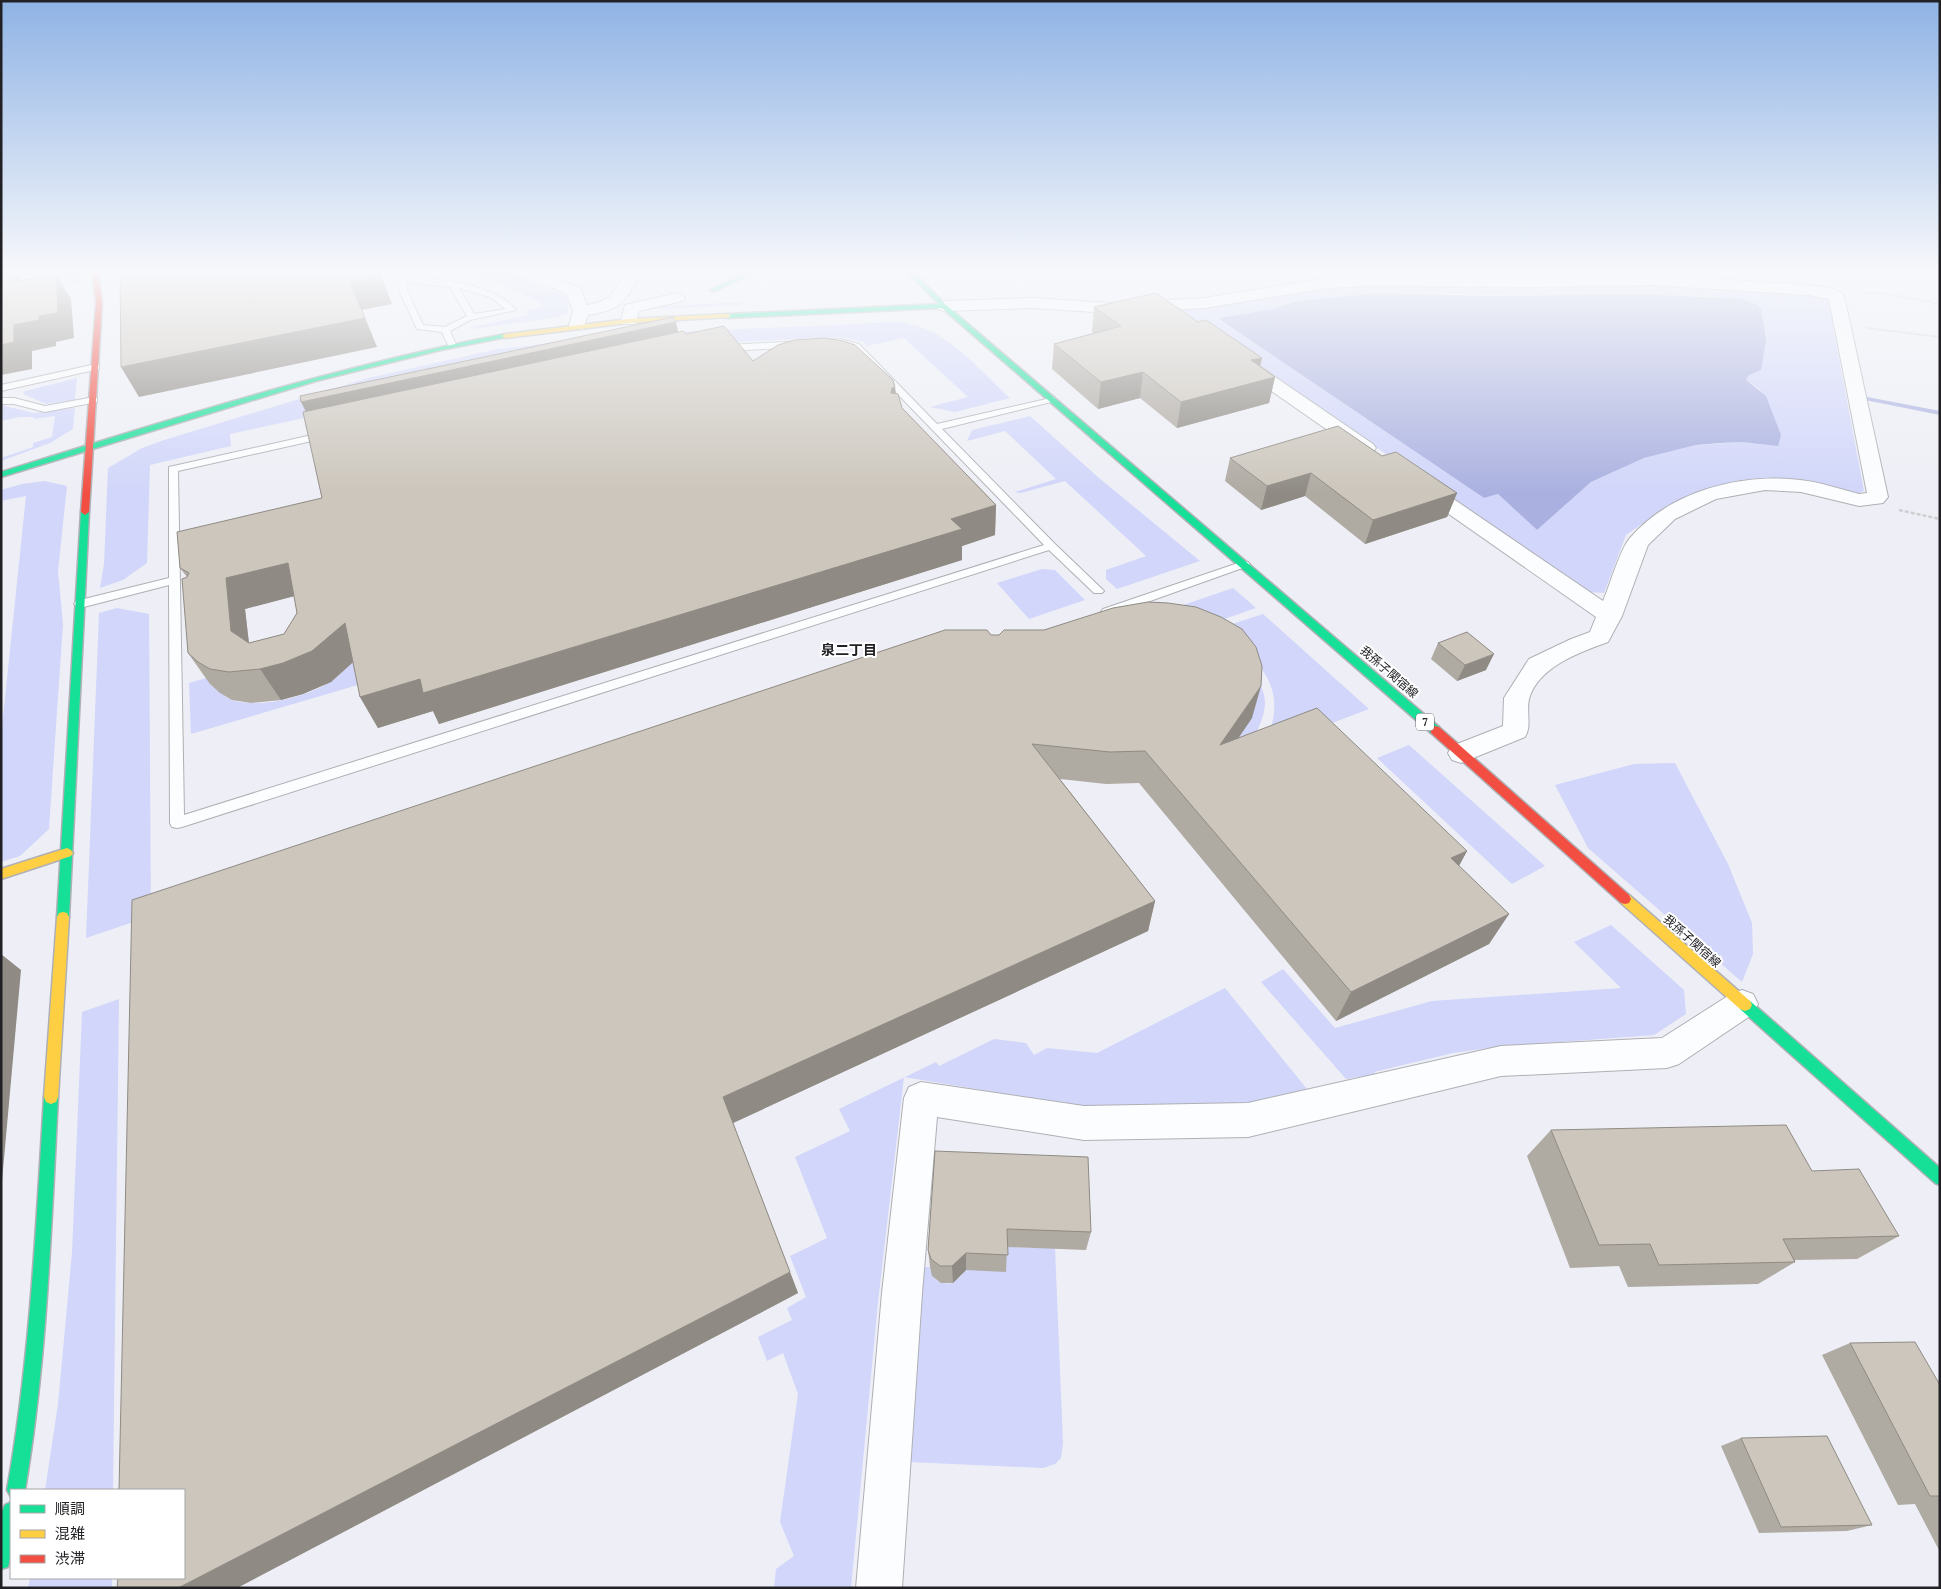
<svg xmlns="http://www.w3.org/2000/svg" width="1941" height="1589" font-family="Lora,'Noto Sans JP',serif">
  <rect width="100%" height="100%" fill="#eeeff6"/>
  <!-- green -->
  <g fill="#d1d6fa" fill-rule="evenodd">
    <path d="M 39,270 L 80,270 L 81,283 L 1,298 L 40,289 Z"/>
    <path d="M 413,270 L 505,271 L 565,296 L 568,298 L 568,313 L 558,317 L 474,329 L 473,327 L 528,315 L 526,310 L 541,307 L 542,303 L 504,285 L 485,279 Z"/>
    <path d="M 1656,283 L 1825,295 L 1832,299 L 1833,326 L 1864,491 L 1857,494 L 1792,480 L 1761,478 L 1740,480 L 1699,491 L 1662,510 L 1626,535 L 1604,593 L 1588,592 L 1178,312 L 1181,308 L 1247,301 L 1332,285 ZM 1379,293 L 1698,296 L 1740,299 L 1756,304 L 1761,308 L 1749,375 L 1746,380 L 1760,390 L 1743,442 L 1696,445 L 1644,458 L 1591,482 L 1537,530 L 1498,494 L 1484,498 L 1222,321 L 1221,318 L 1272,309 L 1298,301 Z"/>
    <path d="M 743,302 L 742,305 L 655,309 L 669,306 Z"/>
    <path d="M 898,322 C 944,325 978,369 1010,398 L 955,412 L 930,407 L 968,397 L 904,338 L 867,346 L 864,342 L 841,337 L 698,344 L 306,429 L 304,418 L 230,434 L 231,446 L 150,465 L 147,563 L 123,580 L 100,588 L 104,564 L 108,468 L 142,448 L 164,440 L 368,378 L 498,349 L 632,334 Z"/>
    <path d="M 77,378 L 75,400 L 46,404 L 23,394 L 25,391 Z"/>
    <path d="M 1,405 L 34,413 L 75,408 L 73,429 L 50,443 L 1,461 L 1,458 L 33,447 L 33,443 L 52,437 L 55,416 L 35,419 L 33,417 L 19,417 L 1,421 Z"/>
    <path d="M 1030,416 L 1099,478 L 1200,561 L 1117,589 L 1106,579 L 1106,570 L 1146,556 L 1065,481 L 1021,493 L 1015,492 L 1056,479 L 1005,431 L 967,441 L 972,430 Z"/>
    <path d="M 45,481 L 67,486 L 58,571 L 63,624 L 49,829 L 20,856 L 1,862 L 1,736 L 26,496 L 1,501 L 1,490 L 22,484 Z"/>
    <path d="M 1042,569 L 1055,570 L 1085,600 L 1029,619 L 997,583 Z"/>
    <path d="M 1233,588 L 1256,608 L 1175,636 L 1048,651 Z"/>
    <path d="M 117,608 L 149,614 L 151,916 L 86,938 L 99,613 Z"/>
    <path d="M 1263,614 L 1369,709 L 1147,793 L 1148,788 L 1271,728 C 1285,679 1252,657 1220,628 Z"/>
    <path d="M 355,657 L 368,682 L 191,734 L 189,683 L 210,677 L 210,684 C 217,690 224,696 232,700 C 259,709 307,697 330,682 C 340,676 348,665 355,657 Z"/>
    <path d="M 1254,671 C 1267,697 1269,704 1257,731 L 1222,748 Z"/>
    <path d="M 1409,745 L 1545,866 L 1512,884 L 1377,758 Z"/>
    <path d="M 1675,763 L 1728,864 L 1752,923 L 1753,954 L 1742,982 L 1588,848 L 1555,785 L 1634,764 Z"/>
    <path d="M 1611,925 L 1684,990 L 1686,1014 L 1654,1035 L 1496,1047 L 1453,1053 L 1374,1072 L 1376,1074 L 1346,1079 L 1261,982 L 1283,969 L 1335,1028 L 1432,1001 L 1621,988 L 1574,942 Z"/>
    <path d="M 1225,988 L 1307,1089 L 1242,1105 L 1072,1105 L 904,1077 L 878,1302 L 851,1588 L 774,1588 L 776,1569 L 794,1556 L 780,1522 L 798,1394 L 783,1353 L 767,1361 L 758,1337 L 792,1320 L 787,1308 L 806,1297 L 790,1256 L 827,1238 L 795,1157 L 850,1131 L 839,1109 L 936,1062 L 939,1066 L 994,1039 L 1026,1043 L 1034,1055 L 1047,1048 L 1097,1053 Z"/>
    <path d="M 119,999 L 113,1490 L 45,1490 L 58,1404 L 72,1252 L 82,1012 Z"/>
    <path d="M 1006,1247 L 1055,1248 L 1063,1443 L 1061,1458 L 1055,1464 L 1043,1468 L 909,1462 L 923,1267 L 930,1267 C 932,1279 940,1285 953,1283 L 962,1275 L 963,1270 Z"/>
    <path d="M 30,1578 L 112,1578 L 112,1588 L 28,1588 Z"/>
  </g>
  <!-- water -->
  <path fill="#aab1e0" d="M 1379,293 L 1488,296 L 1643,294 L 1740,299 L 1756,304 L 1761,308 L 1766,340 L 1761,370 L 1749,375 L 1746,380 L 1766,396 L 1781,435 L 1778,446 L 1743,442 L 1720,443 L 1696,445 L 1644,458 L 1591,482 L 1537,530 L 1498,494 L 1484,498 L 1222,321 L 1220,318 L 1272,309 L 1298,301 Z"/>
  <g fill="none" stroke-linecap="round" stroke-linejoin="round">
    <!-- stream -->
    <path fill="#aab1e0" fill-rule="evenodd" d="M 1867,397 L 1940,411 L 1940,415 L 1865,400 L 1865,398 Z"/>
    <!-- lane casing -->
    <g stroke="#afb0b5" stroke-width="2">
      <g id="lane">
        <path d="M 396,270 L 402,270 L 404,277 C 438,280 493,282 516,310 L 470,320 L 450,331 L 456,345 L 449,347 L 442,332 L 417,329 L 400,292 ZM 405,282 L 450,287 L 467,316 L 445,327 L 423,325 L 408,292 ZM 459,288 L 490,297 L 506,309 L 474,314 Z"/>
        <path d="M 840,339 L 859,344 L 937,424 L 1055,397 L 1055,401 L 942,429 L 1055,544 L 1102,589 L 1104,591 L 1102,593 L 1094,593 L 1049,550 L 182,827 L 177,828 L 172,827 L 170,823 L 169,585 L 80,608 L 74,604 L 76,601 L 169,578 L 169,467 L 709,346 ZM 840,345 L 853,348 L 1044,545 L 184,815 L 178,471 L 709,352 Z"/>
        <path d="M 96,364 L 99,365 L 99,369 L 1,391 L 1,385 Z"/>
        <path d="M 94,397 L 97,398 L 97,402 L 45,412 L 14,404 L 1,404 L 1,398 L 14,398 L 45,406 Z"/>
        <path d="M 1244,561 L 1248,562 L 1250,564 L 1248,566 L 1111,615 L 1103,615 L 1101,612 L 1103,609 Z"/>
      </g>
    </g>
    <!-- street casing -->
    <g stroke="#afb0b5" stroke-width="2">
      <g id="street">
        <path d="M 514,270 L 535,270 L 580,288 L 587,305 C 613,301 615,291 626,270 L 642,270 C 625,301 625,309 588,315 L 583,329 L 571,329 L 569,326 L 573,311 L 567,294 L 516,273 Z"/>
        <path d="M 1654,275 L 1809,285 C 1820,287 1837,286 1844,296 L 1888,497 L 1883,503 L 1859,506 L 1801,492 L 1765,490 L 1716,499 L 1675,519 L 1648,545 L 1622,616 L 1608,642 C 1580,652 1538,667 1529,699 C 1526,712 1532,726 1525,737 L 1461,763 L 1452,760 L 1448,753 L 1452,746 L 1503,726 L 1504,698 L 1529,659 L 1571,639 L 1590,632 L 1596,617 L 1413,489 L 1410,485 L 1413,481 L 1420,479 L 1427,481 L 1603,601 C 1610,585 1620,549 1630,538 C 1670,491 1741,473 1800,480 C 1820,482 1840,489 1859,494 L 1867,493 L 1829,299 L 1809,295 L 1654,285 L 1544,287 L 1370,286 L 1328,288 L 1204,308 L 1110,313 L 1032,308 L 944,311 L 938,309 L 936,306 L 938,303 L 944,301 L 1032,298 L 1110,303 L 1204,298 L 1328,278 L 1370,276 L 1544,277 Z"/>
        <path d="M 677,293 L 683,295 L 685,298 L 683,301 L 639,311 L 635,324 L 623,324 L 621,321 L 625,305 Z"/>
        <path d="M 1243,358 L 1249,359 L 1373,444 L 1376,448 L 1373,452 L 1366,454 L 1359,452 L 1237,367 L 1234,363 L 1237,359 Z"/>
        <path d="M 1742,990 L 1753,994 L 1758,1004 L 1753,1014 L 1679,1064 L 1667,1068 L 1501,1076 L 1248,1137 L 1084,1140 L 937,1117 L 922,1293 L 902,1588 L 856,1588 L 882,1293 L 904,1098 L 909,1087 L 921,1082 L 1084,1106 L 1248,1103 L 1501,1046 L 1662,1038 L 1731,994 Z"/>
      </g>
    </g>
    <!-- fast casing -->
    <g stroke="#afb0b5" stroke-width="3">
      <g id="fast">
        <path d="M 752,270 L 760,270 L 715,291 L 710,290 Z"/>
        <path d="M 905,270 L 912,270 L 946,305 L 1439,727 L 1440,730 L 1439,733 L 1431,733 L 942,308 L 728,318 L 725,316 L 728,314 L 939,304 Z"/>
        <path d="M 505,334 L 508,336 L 507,337 L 441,350 L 316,381 L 1,477 L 1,472 C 168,420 333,367 505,334 Z"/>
        <path d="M 85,509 L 89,512 L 69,917 L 67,921 L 63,922 L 59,921 L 57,917 L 81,512 Z"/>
        <path d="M 1745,999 L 1750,1001 L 1940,1168 L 1940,1185 L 1935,1183 L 1740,1009 L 1738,1005 L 1740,1001 Z"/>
        <path d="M 51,1090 L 56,1092 L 58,1097 C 51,1229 47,1360 25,1490 L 11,1490 L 11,1497 L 7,1490 C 30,1360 36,1229 44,1097 L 46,1092 Z"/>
        <path d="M 11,1502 L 11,1555 L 8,1567 L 1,1569 L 1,1514 L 5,1505 Z"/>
      </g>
    </g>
    <!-- slow casing -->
    <g stroke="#afb0b5" stroke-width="3">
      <g id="slow">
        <path d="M 728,314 L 730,315 L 730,317 L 629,323 L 505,338 L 502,336 L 505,334 L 629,319 Z"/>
        <path d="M 67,848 L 71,850 L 73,853 L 71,856 L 1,879 L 1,869 Z"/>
        <path d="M 1625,894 L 1629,895 L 1750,1001 L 1752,1005 L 1750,1009 L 1745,1011 L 1740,1009 L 1621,903 L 1619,899 L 1621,895 Z"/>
        <path d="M 63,912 L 67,913 L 69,917 L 58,1097 L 56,1102 L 51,1104 L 46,1102 L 44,1097 L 57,917 L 59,913 Z"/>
      </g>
    </g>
    <!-- jam casing -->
    <g stroke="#afb0b5" stroke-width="3">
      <g id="jam">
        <path d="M 92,270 L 98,270 L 102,303 L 89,512 L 85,515 L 81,512 L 96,303 Z"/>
        <path d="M 1435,726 L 1439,727 L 1629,895 L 1631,899 L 1629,903 L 1625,904 L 1621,903 L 1431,733 L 1430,730 Z"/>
      </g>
    </g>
    <!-- path-far1 -->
    <g stroke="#ceced1" stroke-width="2" stroke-dasharray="3 1" stroke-linecap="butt">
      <path d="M 1860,293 L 1882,293 L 1940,304"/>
      <path d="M 1866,328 L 1940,337"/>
    </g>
    <!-- path -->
    <path stroke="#ceced1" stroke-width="2.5" stroke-dasharray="4 2" stroke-linecap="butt" d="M 1899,510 L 1940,519"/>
    <!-- lane -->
    <use href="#lane" fill="#fcfdfe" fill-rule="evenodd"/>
    <!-- street -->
    <use href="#street" fill="#fcfdfe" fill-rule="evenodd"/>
    <!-- fast -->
    <use href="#fast" fill="#16e098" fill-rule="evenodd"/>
    <!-- slow -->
    <use href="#slow" fill="#ffcf43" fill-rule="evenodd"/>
    <!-- jam -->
    <use href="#jam" fill="#f24e42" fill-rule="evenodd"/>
  </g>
  <!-- wall -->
  <g fill="#afaaa2" fill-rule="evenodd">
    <path d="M 1094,307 L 1198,322 L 1262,358 L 1260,366 L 1275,377 L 1269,403 L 1177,428 L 1140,398 L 1098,409 L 1052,369 L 1054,344 L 1094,333 L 1092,332 Z"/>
    <path d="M 679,332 L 753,361 L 895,387 L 896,394 L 902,408 L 996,505 L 995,535 L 962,546 L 962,560 L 439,724 L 433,711 L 378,728 L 360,697 L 353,662 L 331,682 L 303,694 L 281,700 L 251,703 L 232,700 L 220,693 L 210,684 L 188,653 L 187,577 L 180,568 L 322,498 ZM 294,596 L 297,613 L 284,634 L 249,643 L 245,609 Z"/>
    <path d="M 1382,456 L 1457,493 L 1447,517 L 1365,544 L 1305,496 L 1261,510 L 1225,481 L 1230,458 Z"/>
    <path d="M 991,635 L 1252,718 L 1238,738 L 1467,851 L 1459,866 L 1509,914 L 1489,944 L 1336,1021 L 1139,783 L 1106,784 L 1060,779 L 1155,901 L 1148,931 L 733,1123 L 798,1293 L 237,1588 Z"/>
    <path d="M 1438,643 L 1486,670 L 1457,681 L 1431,659 Z"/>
    <path d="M 1551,1130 L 1812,1171 L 1899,1236 L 1857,1259 L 1795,1260 L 1795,1262 L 1758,1284 L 1628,1287 L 1619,1266 L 1570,1268 L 1527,1156 Z"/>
    <path d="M 935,1151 L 1091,1232 L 1086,1250 L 1007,1247 L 1006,1272 L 966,1270 L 953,1283 L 941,1283 L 932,1276 L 930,1267 L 928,1250 Z"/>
    <path d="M 1850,1343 L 1940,1385 L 1940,1552 L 1915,1504 L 1898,1505 L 1822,1355 Z"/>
    <path d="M 1741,1438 L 1872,1525 L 1847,1531 L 1759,1533 L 1721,1446 Z"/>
  </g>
  <!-- shaded-wall -->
  <g fill="#8f8b84">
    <path d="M 15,270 L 31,295 L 15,282 Z"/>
    <path d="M 56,274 L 71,299 L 74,338 L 56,342 L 56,346 L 32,351 L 32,369 L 1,375 L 1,345 L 14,325 L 39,316 Z"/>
    <path d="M 381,276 L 392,304 L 362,310 L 377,347 L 139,397 L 121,367 L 350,282 Z"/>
    <path d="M 676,322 L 682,350 L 316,432 L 301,402 Z"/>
    <path d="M 1262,358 L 1257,381 L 1275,377 L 1269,403 L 1177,428 L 1181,402 L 1251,360 Z"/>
    <path d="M 1143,372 L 1140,398 L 1098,409 L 1101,382 Z"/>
    <path d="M 895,387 L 897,416 L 891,393 L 892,388 Z"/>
    <path d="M 1311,473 L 1305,496 L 1261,510 L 1267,486 Z"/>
    <path d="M 1457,493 L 1447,517 L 1365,544 L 1373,520 Z"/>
    <path d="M 996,505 L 995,535 L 962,546 L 962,560 L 439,724 L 433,711 L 378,728 L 360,697 Z"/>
    <path d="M 288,563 L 306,593 L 245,609 L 251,662 L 231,631 L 226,578 Z"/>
    <path d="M 345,623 L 362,654 L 331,682 L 303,694 L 281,700 L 260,669 Z"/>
    <path d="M 1494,654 L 1486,670 L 1457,681 L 1465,665 Z"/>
    <path d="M 1261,686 L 1252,718 L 1212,777 L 1220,745 Z"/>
    <path d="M 1467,851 L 1450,882 L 1451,858 Z"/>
    <path d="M 1155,901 L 1148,931 L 733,1123 L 723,1097 Z"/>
    <path d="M 1509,914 L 1489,944 L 1336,1021 L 1351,992 Z"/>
    <path d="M 1,954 L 21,970 L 1,1192 Z"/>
    <path d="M 966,1253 L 966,1270 L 953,1283 L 952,1266 Z"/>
    <path d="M 790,1272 L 798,1293 L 237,1588 L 178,1588 Z"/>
  </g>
  <!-- building -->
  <g fill="#ccc6bc" stroke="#8f8b84" fill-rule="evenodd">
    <path d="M 15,270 L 15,282 L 56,274 L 58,313 L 39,316 L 39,320 L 14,325 L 14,342 L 1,345 L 1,273 Z"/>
    <path d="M 120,270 L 378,270 L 381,276 L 350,282 L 365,318 L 121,367 Z"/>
    <path d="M 1156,293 L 1198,322 L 1206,320 L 1262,358 L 1251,360 L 1275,377 L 1181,402 L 1143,372 L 1101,382 L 1054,344 L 1121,326 L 1094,307 Z"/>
    <path d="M 673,317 L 676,322 L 301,402 L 300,396 Z"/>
    <path d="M 724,326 L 753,361 L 778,345 L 795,340 L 825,338 L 843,341 L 855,345 L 893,380 L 895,387 L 892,388 L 891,393 L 898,394 L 902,408 L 996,505 L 951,519 L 962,529 L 423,693 L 420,679 L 360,697 L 345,623 L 312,651 L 283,663 L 260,669 L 229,672 L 210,669 L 198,662 L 188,653 L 182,579 L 187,577 L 189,573 L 180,568 L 177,532 L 322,498 L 303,412 L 683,331 L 686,334 ZM 288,563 L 297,613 L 284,634 L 249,643 L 231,631 L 226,578 Z"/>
    <path d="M 1338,426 L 1382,456 L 1396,452 L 1457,493 L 1373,520 L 1311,473 L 1267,486 L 1230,458 Z"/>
    <path d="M 1148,602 L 1168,603 L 1196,607 L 1221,617 L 1242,629 L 1256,647 L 1262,666 L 1261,686 L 1220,745 L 1317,708 L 1467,851 L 1451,858 L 1509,914 L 1351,992 L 1145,751 L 1110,752 L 1032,744 L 1155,901 L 723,1097 L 790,1272 L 178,1588 L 117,1588 L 118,1578 L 184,1578 L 184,1490 L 119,1490 L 132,900 L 945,630 L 987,630 L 991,635 L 999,635 L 1004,630 L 1044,630 L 1113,608 Z"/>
    <path d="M 1467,632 L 1494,654 L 1465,665 L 1438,643 Z"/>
    <path d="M 1786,1125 L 1812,1171 L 1859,1169 L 1899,1236 L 1783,1239 L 1795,1262 L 1659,1265 L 1650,1244 L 1599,1245 L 1551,1130 Z"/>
    <path d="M 935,1151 L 1088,1157 L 1091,1232 L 1007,1229 L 1008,1255 L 966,1253 L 952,1266 L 940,1266 L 931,1259 L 928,1250 Z"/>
    <path d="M 1915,1342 L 1940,1385 L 1940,1496 L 1930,1496 L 1850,1343 Z"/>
    <path d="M 1827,1436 L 1872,1525 L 1781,1527 L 1741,1438 Z"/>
  </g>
  <!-- sky -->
  <linearGradient id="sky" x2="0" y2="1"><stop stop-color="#8fb3e5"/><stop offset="0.55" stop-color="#f7f8fb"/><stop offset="1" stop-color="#f7f8fb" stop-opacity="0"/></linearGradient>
  <rect width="1941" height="493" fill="url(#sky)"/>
  <g text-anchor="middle" stroke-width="4" stroke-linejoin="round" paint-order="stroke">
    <!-- shield labels -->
    <rect fill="#fff" stroke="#636366" stroke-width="1" x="1416" y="713.5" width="18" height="17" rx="4"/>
    <g font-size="11" font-weight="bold" fill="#202025">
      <text x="1425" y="726">7</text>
    </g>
    <!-- street labels -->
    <g font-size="12" fill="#202025" stroke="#fff">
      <text transform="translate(1389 672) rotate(41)" y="4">我孫子関宿線</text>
      <text transform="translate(1692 941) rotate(42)" y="4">我孫子関宿線</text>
    </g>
    <!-- neighbourhood labels -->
    <g font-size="14" font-weight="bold" fill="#202025" stroke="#fff">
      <text x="849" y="655">泉二丁目</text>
    </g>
  </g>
  <!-- border -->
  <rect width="1941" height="1589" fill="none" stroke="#202025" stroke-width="5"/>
  <!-- legend -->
  <rect x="10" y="1489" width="175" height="90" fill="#ffffff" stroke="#a6a6a8"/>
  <rect x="20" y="1505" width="25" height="8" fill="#16e098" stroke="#a6a6a8"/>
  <text x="55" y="1514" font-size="15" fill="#202025">順調</text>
  <rect x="20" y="1530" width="25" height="8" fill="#ffcf43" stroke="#a6a6a8"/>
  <text x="55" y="1539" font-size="15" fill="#202025">混雑</text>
  <rect x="20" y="1555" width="25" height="8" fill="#f24e42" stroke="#a6a6a8"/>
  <text x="55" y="1564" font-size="15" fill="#202025">渋滞</text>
</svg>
